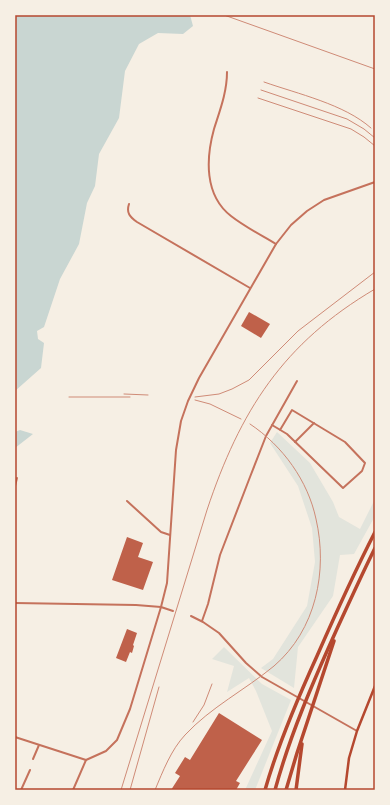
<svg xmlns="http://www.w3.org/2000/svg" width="390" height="805" font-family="'Fira Sans Condensed',sans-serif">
  <rect width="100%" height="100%" fill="#f6efe4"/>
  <!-- green -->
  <g fill="#e2e4dc">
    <path d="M 277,432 L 310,463 L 333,502 L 339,517 L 360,529 L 375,499 L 375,516 L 354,554 L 340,555 L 333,596 L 298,647 L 294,688 L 261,668 L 273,659 L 307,606 L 315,562 L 312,528 L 298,486 L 270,443 Z"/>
    <path d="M 224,647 L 262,684 L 291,700 L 255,790 L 245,790 L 272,731 L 256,691 L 249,678 L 227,692 L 234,666 L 212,659 Z"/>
  </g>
  <!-- water -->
  <g fill="#c9d6d2">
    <path d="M 15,15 L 190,15 L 193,26 L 183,34 L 158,33 L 139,44 L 125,71 L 119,118 L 99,154 L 95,186 L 87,203 L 79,244 L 60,279 L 44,327 L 37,331 L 38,339 L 44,343 L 41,368 L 15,391 Z"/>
    <path d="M 20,430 L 33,434 L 15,448 L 15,432 Z"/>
  </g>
  <!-- building -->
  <g fill="#bf614a">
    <path d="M 249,312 L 270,324 L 261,338 L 241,326 Z"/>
    <path d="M 127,537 L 143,543 L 138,557 L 153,562 L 143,590 L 112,580 Z"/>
    <path d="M 127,629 L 137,633 L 133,645 L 134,646 L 132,653 L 130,652 L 126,662 L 116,658 Z"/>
    <path d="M 219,713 L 262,740 L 236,781 L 240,783 L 236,790 L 171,790 L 180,776 L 175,773 L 185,757 L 190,760 Z"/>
  </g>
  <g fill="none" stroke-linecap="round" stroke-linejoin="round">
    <!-- minor -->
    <g stroke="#c5725c" stroke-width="2">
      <path d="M 227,72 C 227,92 220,110 214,129 C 206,158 204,195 231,216 C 245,227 261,235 276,244"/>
      <path d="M 129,204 C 126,213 130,217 137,222 L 250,288"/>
      <path d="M 272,425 L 287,434 L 343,488 L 362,471 L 365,463 L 345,442 L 292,410 L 280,430"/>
      <path d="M 295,442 L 314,423"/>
      <path d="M 15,486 L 17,478"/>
      <path d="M 127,501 L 161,532 L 170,535"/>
      <path d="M 15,603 L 136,605 L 161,607 L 173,611"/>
      <path d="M 191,616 L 203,622 L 219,633 L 246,663 L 262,677 L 357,731"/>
      <path d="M 202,621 L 208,604 L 220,555 L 250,477 L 266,436 L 297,381"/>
      <path d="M 15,737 L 86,760 L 106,751 L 117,740 L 130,709 L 161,607 L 167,583 L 176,450 L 181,421 L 188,401 L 199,378 L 276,244 L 291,225 L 307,211 L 324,200 L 375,182"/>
      <path d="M 33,759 L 39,745"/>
      <path d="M 21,790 L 30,770"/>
      <path d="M 73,790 L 86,760"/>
    </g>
    <!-- secondary -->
    <path stroke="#b5482f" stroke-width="2.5" d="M 345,790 L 349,758 L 357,731 L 375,686"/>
    <!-- motorway -->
    <g stroke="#b5482f" stroke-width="3.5">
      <path d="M 265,790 C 278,744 297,700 317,656 C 335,615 354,573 375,532"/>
      <path d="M 275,790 C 290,735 313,682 336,631 C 349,603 361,576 375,548"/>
      <path d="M 286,790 L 297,753 L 334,641"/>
      <path d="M 296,790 L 302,744"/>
    </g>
    <!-- rail -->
    <g stroke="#cf8b77" stroke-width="1">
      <path d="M 224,15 L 375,69"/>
      <path d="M 264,82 C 298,94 344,104 371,128"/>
      <path d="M 261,90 L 347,119 L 364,129 L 375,138"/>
      <path d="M 258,98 L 351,129 L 364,137 L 375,146"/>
      <path d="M 124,394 L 148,395"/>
      <path d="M 69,397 L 130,397"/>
      <path d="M 195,397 L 219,394 L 232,389 L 249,380 L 298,331 L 375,272"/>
      <path d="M 195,400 L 210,404 L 241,419"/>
      <path d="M 193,722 L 204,705 L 212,684"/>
      <path d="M 121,790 L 207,510 C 240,411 283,343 375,289"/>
      <path d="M 130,790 L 159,687"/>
      <path d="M 155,790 C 163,771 171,750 185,735 C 211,707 245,690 274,666 C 316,630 328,571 316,519 C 308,481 283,446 250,424"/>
    </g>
  </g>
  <!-- border -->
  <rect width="390" height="805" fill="none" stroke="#f6efe4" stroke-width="32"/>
  <rect x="16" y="16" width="358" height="773" fill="none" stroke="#b5482f" stroke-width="1.5"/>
</svg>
